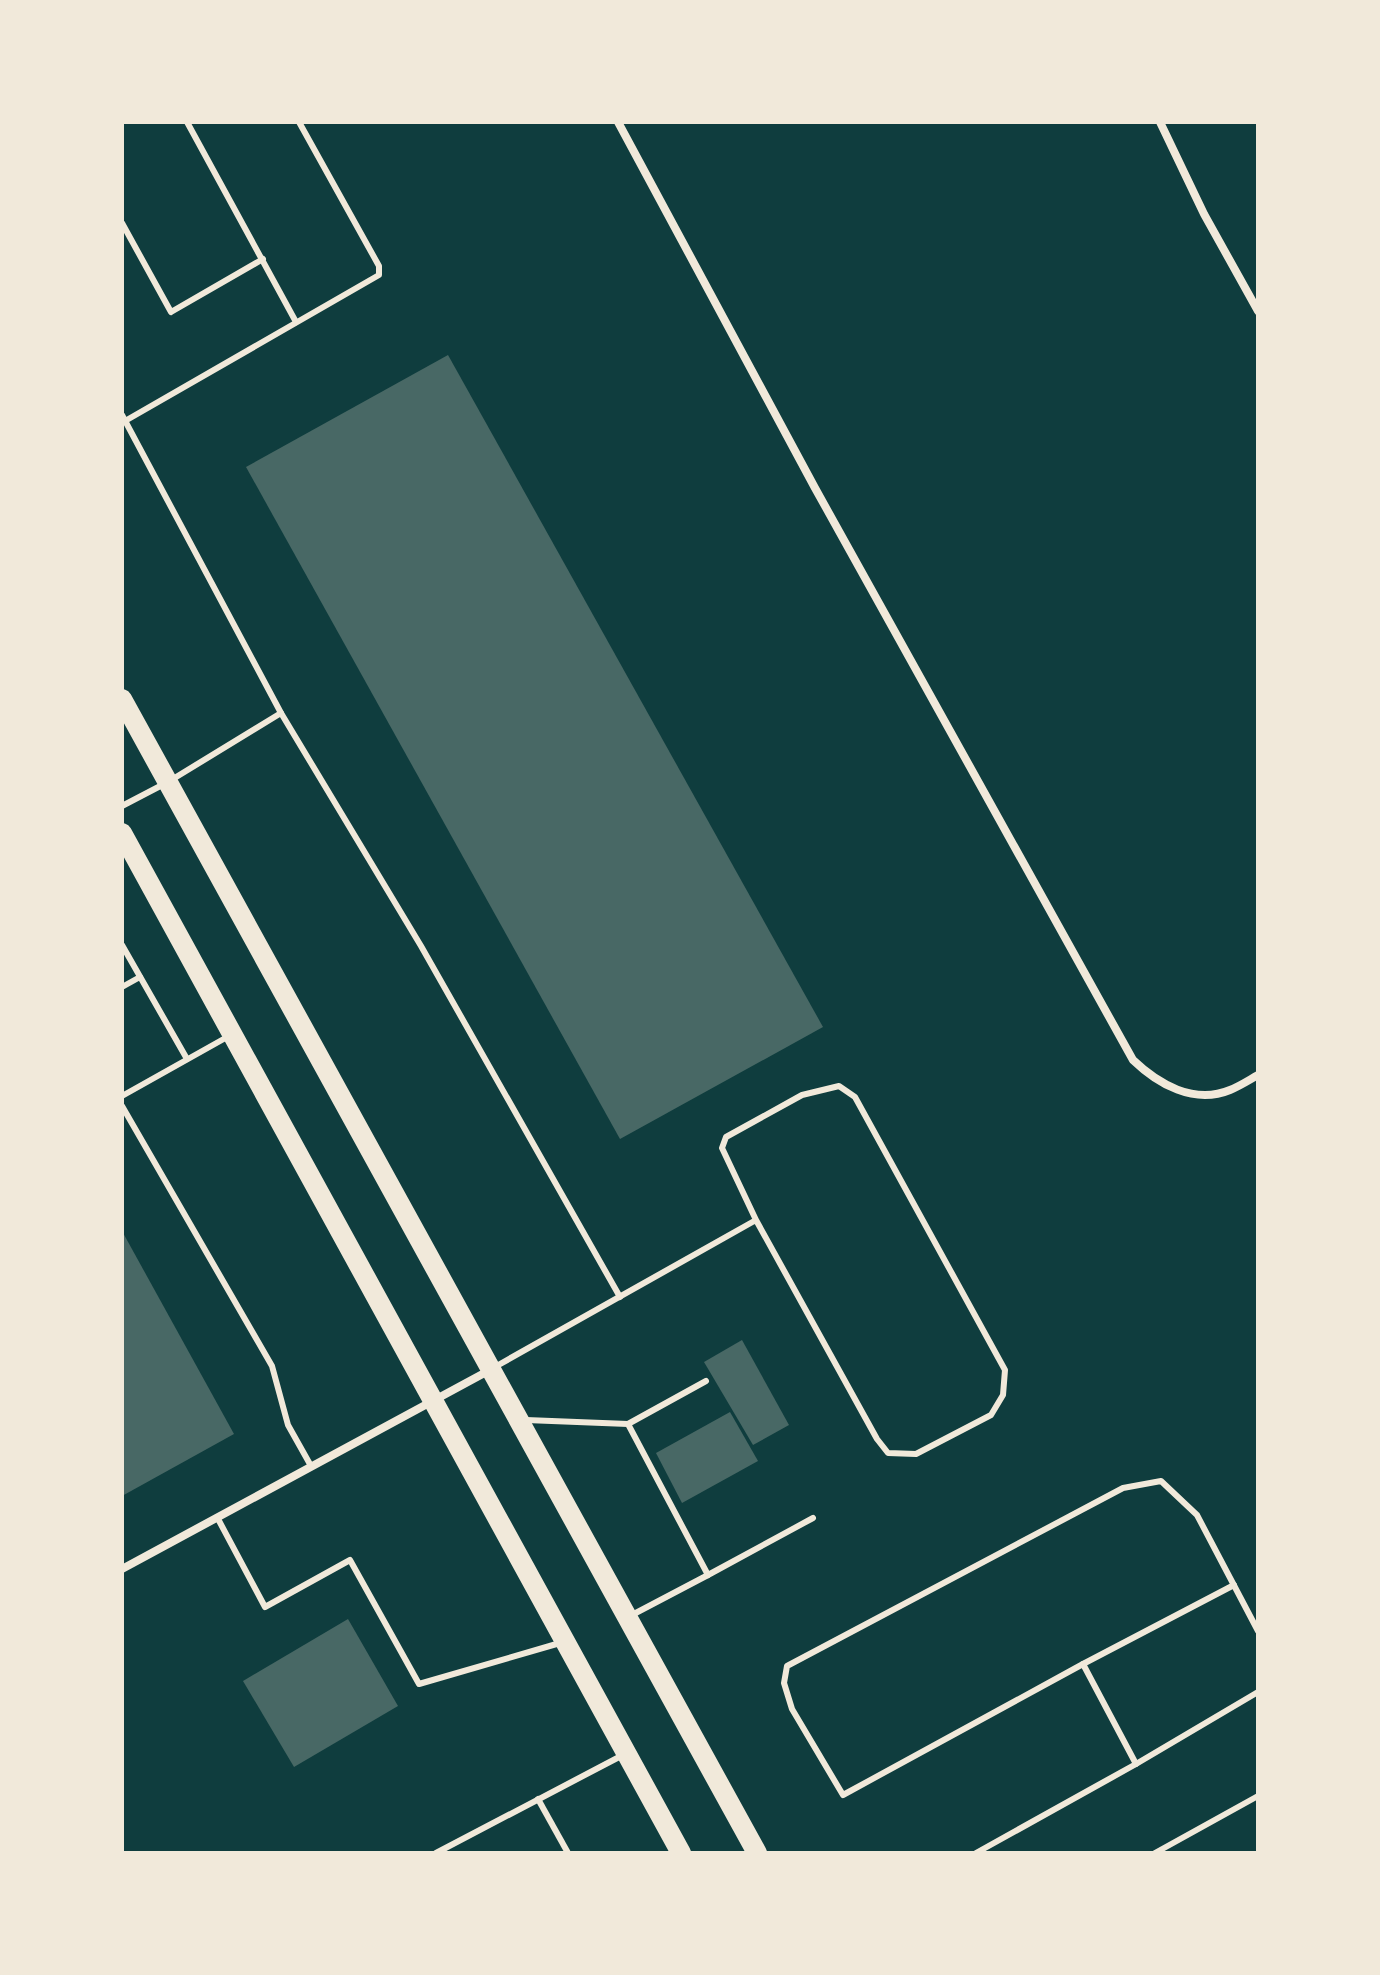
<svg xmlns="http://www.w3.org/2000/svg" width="1380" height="1975" font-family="Overpass,sans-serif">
  <rect width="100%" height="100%" fill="#0f3d3e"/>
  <!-- building -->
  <g fill="#486865">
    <path d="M 448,355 L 823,1027 L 620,1139 L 246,467 Z"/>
    <path d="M 122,1231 L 234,1434 L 122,1496 Z"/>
    <path d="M 742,1340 L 789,1425 L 753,1445 L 704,1362 Z"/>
    <path d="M 730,1412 L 758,1461 L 682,1503 L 656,1453 Z"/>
    <path d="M 348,1619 L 398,1706 L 294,1767 L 243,1681 Z"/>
  </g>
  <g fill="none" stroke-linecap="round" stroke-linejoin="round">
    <!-- service -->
    <g stroke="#f1e9da" stroke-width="6">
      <path d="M 187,122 L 296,322"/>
      <path d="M 122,223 L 171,312 L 263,259"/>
      <path d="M 122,415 L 281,713"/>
      <path d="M 125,421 L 379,275 L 379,266 L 299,122"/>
      <path d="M 122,806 L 168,782 L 281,713 L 421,946 L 620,1297"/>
      <path d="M 122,945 L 187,1059"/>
      <path d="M 122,987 L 140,977"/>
      <path d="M 122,1096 L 229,1036"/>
      <path d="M 122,1106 L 272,1366 L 288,1425 L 311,1466"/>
      <path d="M 493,1368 L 756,1220 L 877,1439 L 888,1453 L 916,1454 L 991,1415 L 1003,1395 L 1005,1370 L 855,1097 L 839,1086 L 802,1095 L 726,1137 L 722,1148 L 756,1220"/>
      <path d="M 526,1420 L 628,1424 L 708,1575 L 630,1616"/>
      <path d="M 628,1424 L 706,1381"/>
      <path d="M 217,1517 L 265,1607 L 350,1560 L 419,1684 L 560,1643"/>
      <path d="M 708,1575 L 813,1518"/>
      <path d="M 1083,1664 L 1234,1585"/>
      <path d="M 1136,1764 L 1083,1664 L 843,1795 L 792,1709 L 784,1683 L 787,1666 L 1123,1488 L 1161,1481 L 1197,1515 L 1258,1631"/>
      <path d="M 538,1799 L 568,1853"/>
      <path d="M 436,1853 L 623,1755"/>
      <path d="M 976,1853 L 1136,1764 L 1258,1692"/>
      <path d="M 1155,1853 L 1258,1796"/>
    </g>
    <!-- minor -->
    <g stroke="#f1e9da" stroke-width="8">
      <path d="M 618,122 L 815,488 L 1133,1060 C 1158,1084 1194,1105 1230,1090 C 1240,1086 1249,1080 1258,1075"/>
      <path d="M 1160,122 L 1204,214 L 1258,311"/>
      <path d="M 122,1569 L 490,1370"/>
    </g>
    <!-- primary -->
    <g stroke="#f1e9da" stroke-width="20">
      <path d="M 122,699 L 757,1853"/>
      <path d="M 122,833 L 681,1853"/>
    </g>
  </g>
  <!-- border -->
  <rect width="1380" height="1975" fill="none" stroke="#f1e9da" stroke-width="248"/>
</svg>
